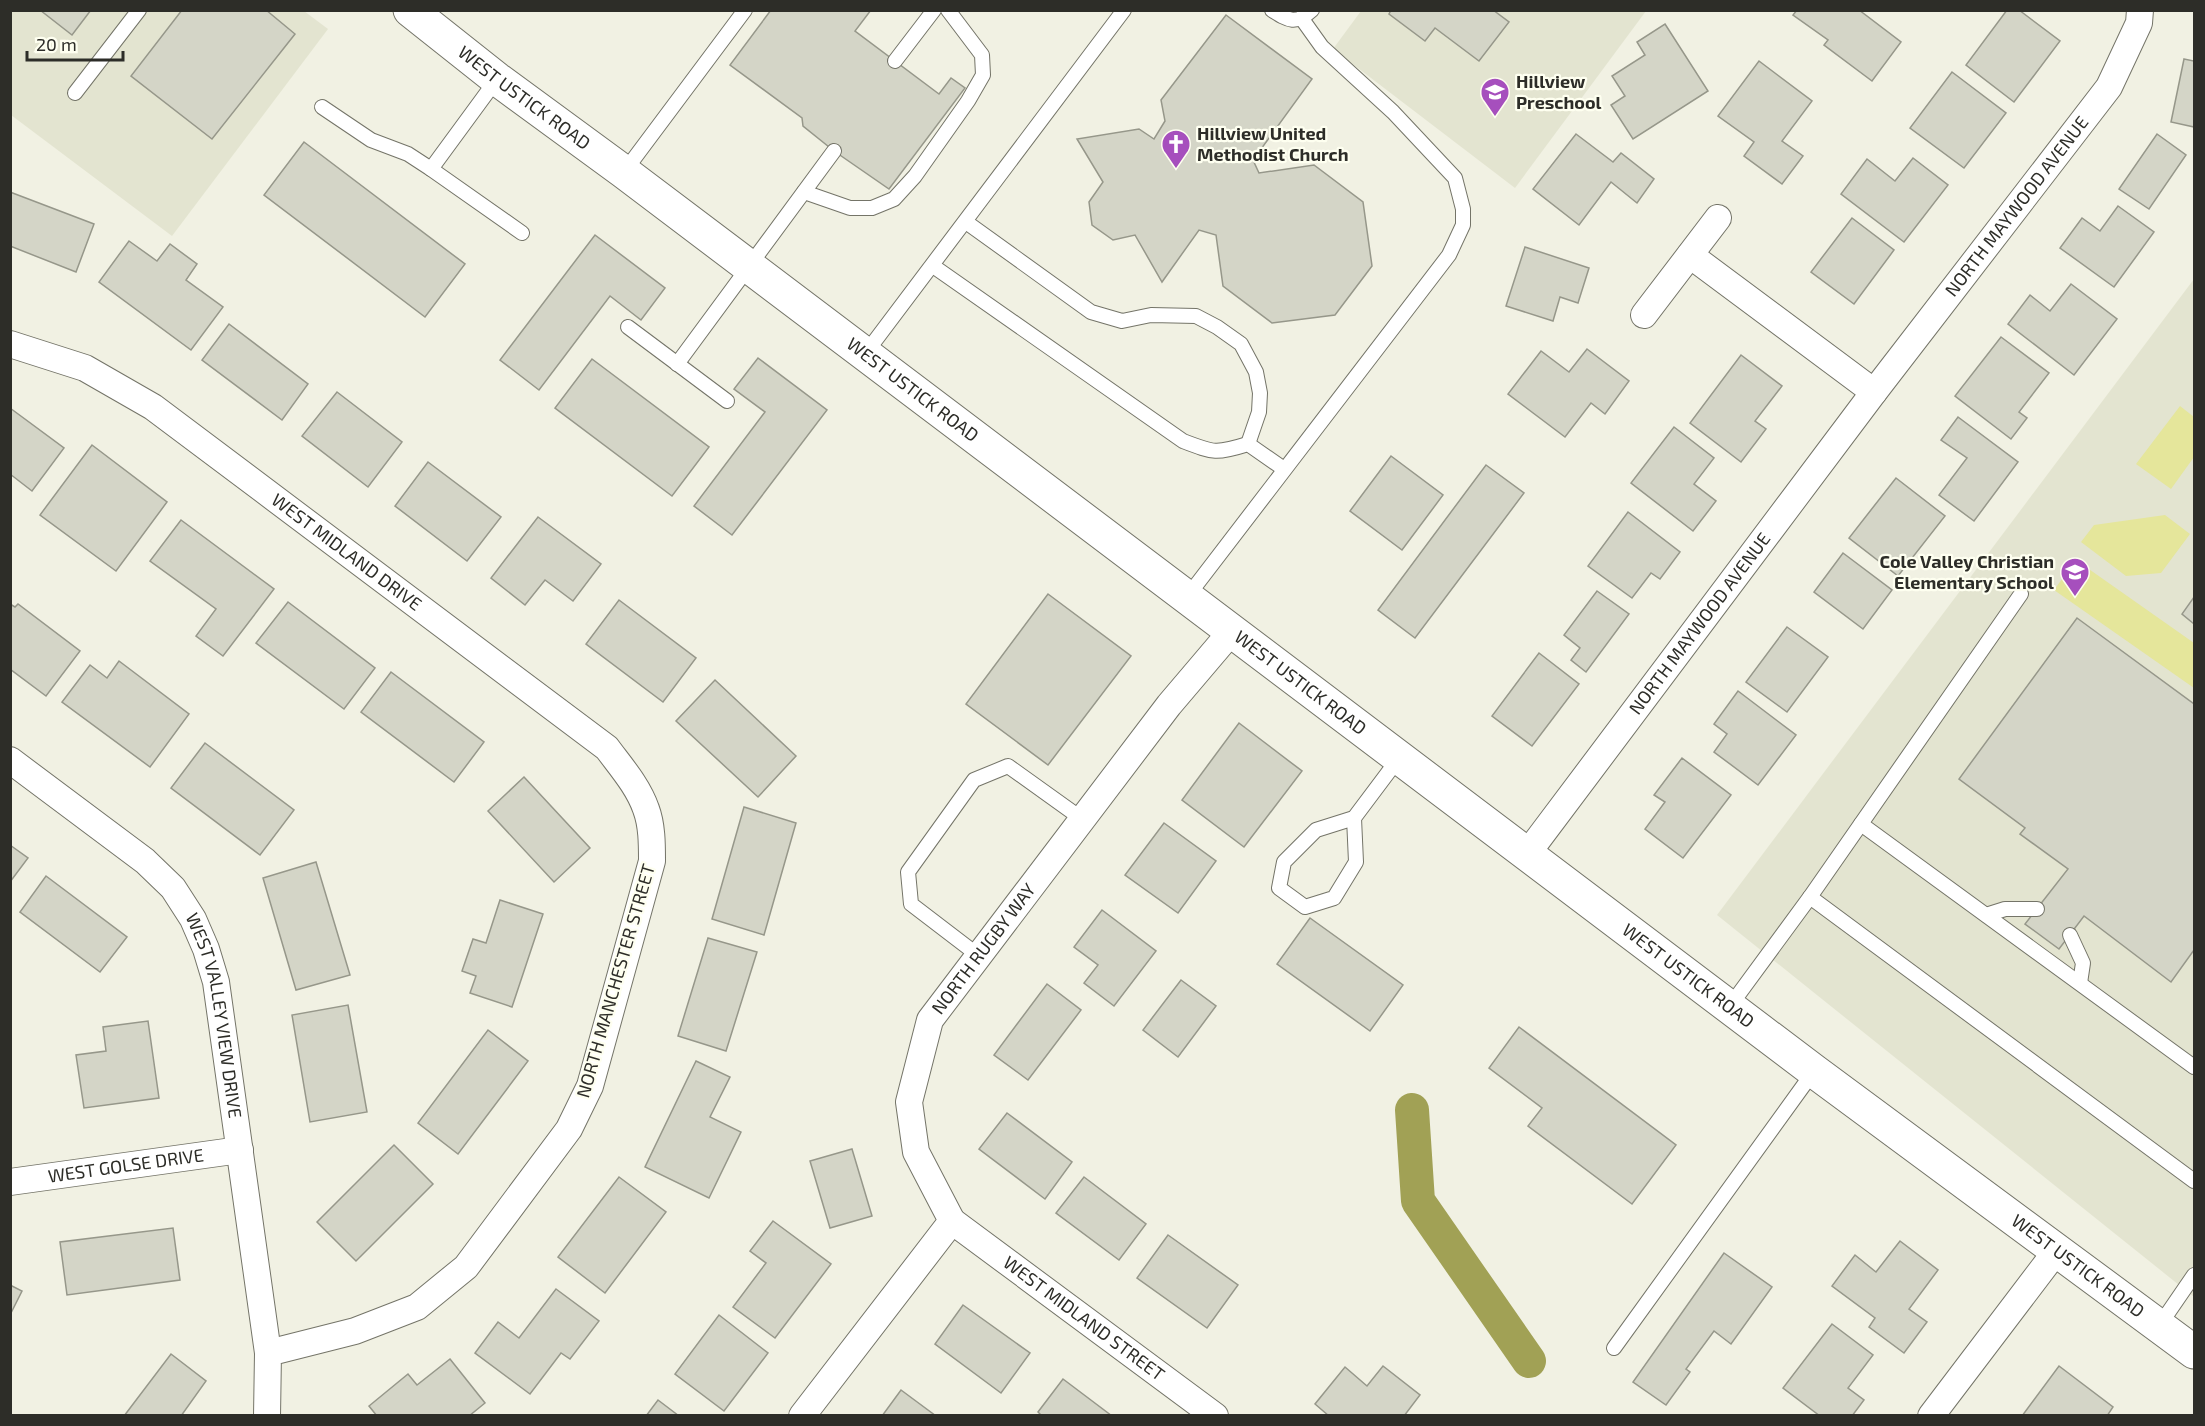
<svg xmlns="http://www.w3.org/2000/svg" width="2205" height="1426" font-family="'Exo 2',sans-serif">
  <rect width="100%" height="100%" fill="#f1f1e3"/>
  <!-- built -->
  <g fill="#e3e4d0">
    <path d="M 10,11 L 304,11 L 328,29 L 172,236 L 11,115 Z"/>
    <path d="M 1361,11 L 1646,11 L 1515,188 L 1333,49 Z"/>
    <path d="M 2194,279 L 2194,1297 L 1717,915 Z"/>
  </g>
  <!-- green -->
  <g fill="#e5e69b">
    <path d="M 2180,406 L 2194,417 L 2194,457 L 2171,489 L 2136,464 Z"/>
    <path d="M 2165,515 L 2190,534 L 2161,573 L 2126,576 L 2081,542 L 2094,525 Z"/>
    <path d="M 2076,560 L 2194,643 L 2194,688 L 2054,590 Z"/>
  </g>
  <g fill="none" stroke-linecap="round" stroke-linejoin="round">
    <!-- canal -->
    <path stroke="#a1a155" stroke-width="34" d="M 1412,1110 L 1418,1201 L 1529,1361"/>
  </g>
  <!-- building -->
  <g fill="#d4d5c7" stroke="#96978a" stroke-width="1.5">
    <path d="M 40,10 L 91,10 L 72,35 Z"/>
    <path d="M 182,10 L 266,10 L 295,34 L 212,139 L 131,76 Z"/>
    <path d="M 771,10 L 871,10 L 855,31 L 939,94 L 951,78 L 965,88 L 889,189 L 834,151 L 803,126 L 802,118 L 730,65 Z"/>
    <path d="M 1391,10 L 1493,10 L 1509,22 L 1479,61 L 1435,28 L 1425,41 L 1389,14 Z"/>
    <path d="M 1797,10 L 1859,10 L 1901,42 L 1872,81 L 1824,45 L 1828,40 L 1793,15 Z"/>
    <path d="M 2007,10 L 2019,10 L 2060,41 L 2014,102 L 1966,65 Z"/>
    <path d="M 1226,15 L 1312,79 L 1253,160 L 1259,173 L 1314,165 L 1363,202 L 1372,266 L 1335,315 L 1272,323 L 1223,286 L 1216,235 L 1199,230 L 1162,282 L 1135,235 L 1113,240 L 1092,225 L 1089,202 L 1103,182 L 1077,139 L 1139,129 L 1154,139 L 1165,121 L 1161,100 Z"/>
    <path d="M 1665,24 L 1708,91 L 1633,139 L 1611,105 L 1625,96 L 1612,76 L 1645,55 L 1637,42 Z"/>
    <path d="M 2184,59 L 2194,61 L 2194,127 L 2171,122 Z"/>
    <path d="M 1759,61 L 1812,101 L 1782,141 L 1803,156 L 1782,184 L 1744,156 L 1754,142 L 1718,116 Z"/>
    <path d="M 1952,72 L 2006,113 L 1964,168 L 1910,128 Z"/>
    <path d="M 1576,134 L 1613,162 L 1621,153 L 1654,179 L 1637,203 L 1611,182 L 1579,225 L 1533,189 Z"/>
    <path d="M 2157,134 L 2186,155 L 2149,209 L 2119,189 Z"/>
    <path d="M 304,142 L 465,264 L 425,317 L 264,195 Z"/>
    <path d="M 1913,158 L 1948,185 L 1904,242 L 1841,194 L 1867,159 L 1895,181 Z"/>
    <path d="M 10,192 L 94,224 L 76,272 L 10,246 Z"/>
    <path d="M 2118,206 L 2154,232 L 2114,287 L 2060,248 L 2082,218 L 2100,231 Z"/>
    <path d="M 1852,218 L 1894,250 L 1854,304 L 1811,272 Z"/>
    <path d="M 595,235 L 665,288 L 641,320 L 610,296 L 539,390 L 500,360 Z"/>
    <path d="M 129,241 L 157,261 L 170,244 L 197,264 L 186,280 L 223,307 L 191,350 L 99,282 Z"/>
    <path d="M 1525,247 L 1589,268 L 1578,303 L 1560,297 L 1553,321 L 1506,306 Z"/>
    <path d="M 2071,284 L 2117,319 L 2074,375 L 2008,324 L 2030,295 L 2050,311 Z"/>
    <path d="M 229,324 L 308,384 L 282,420 L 202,360 Z"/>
    <path d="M 2001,337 L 2049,373 L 2019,412 L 2027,418 L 2011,439 L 1955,396 Z"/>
    <path d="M 1587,349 L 1629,381 L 1605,414 L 1591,403 L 1565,437 L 1508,394 L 1541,351 L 1569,372 Z"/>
    <path d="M 1741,355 L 1782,386 L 1755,421 L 1766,429 L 1741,462 L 1690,423 Z"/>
    <path d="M 758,358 L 827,410 L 732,535 L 694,506 L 765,412 L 734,389 Z"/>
    <path d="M 592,359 L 709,447 L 672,496 L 555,408 Z"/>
    <path d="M 337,392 L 402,442 L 368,487 L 302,436 Z"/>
    <path d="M 10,408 L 64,448 L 32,491 L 10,474 Z"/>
    <path d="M 1958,417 L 2018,462 L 1974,521 L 1939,495 L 1967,458 L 1941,440 Z"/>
    <path d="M 1674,427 L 1714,458 L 1694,484 L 1716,501 L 1693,531 L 1631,483 Z"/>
    <path d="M 92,445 L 167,502 L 116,571 L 40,515 Z"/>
    <path d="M 1391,456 L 1443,495 L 1402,550 L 1350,511 Z"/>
    <path d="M 428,462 L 501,517 L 467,561 L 395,506 Z"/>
    <path d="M 1486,465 L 1524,493 L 1415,638 L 1378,610 Z"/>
    <path d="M 1896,478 L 1945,516 L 1898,576 L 1849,538 Z"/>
    <path d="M 1628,512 L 1680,552 L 1660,579 L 1651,573 L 1632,598 L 1588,566 Z"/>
    <path d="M 538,517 L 601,564 L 573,601 L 545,580 L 525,605 L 491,578 Z"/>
    <path d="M 181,520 L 274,589 L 223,656 L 196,636 L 216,609 L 150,561 Z"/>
    <path d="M 1843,553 L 1892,590 L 1863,629 L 1814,592 Z"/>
    <path d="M 1597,591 L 1629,614 L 1586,672 L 1571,660 L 1580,648 L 1564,635 Z"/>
    <path d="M 1048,594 L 1131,656 L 1048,765 L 966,704 Z"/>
    <path d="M 2194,597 L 2194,624 L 2182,614 Z"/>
    <path d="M 619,600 L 696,658 L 663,702 L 586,644 Z"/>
    <path d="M 288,602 L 375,668 L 344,709 L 256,643 Z"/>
    <path d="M 10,604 L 15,607 L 18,604 L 80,651 L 46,696 L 10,669 Z"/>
    <path d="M 2077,618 L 2194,704 L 2194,950 L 2171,982 L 2084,916 L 2059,949 L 2025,924 L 2068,869 L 2020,834 L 2025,828 L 1959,779 Z"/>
    <path d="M 1787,627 L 1828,657 L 1787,712 L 1746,682 Z"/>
    <path d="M 1539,653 L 1579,684 L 1532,746 L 1492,716 Z"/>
    <path d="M 119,661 L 189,714 L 150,767 L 62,702 L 90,665 L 107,678 Z"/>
    <path d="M 391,672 L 484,742 L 454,782 L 361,712 Z"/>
    <path d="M 715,680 L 796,756 L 758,797 L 676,721 Z"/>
    <path d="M 1738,691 L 1796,735 L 1758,785 L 1714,752 L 1727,734 L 1714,724 Z"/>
    <path d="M 1239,723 L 1302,771 L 1244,847 L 1182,800 Z"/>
    <path d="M 205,743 L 294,810 L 260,855 L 171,788 Z"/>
    <path d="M 1682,758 L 1731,795 L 1683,858 L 1645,829 L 1665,802 L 1654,795 Z"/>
    <path d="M 524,777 L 590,848 L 554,882 L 488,811 Z"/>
    <path d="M 744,807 L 796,823 L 764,935 L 712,919 Z"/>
    <path d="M 1164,823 L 1216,861 L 1178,913 L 1125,875 Z"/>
    <path d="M 10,845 L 28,858 L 10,882 Z"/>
    <path d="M 316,862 L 350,975 L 296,990 L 263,878 Z"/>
    <path d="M 46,876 L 127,937 L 100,972 L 20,912 Z"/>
    <path d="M 500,900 L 543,914 L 512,1007 L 470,993 L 476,976 L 462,971 L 473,939 L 486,943 Z"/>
    <path d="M 1102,910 L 1156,951 L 1114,1006 L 1084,983 L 1098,965 L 1074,947 Z"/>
    <path d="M 1310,918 L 1403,985 L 1370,1031 L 1277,964 Z"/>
    <path d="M 708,938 L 757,952 L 726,1051 L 678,1036 Z"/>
    <path d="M 1181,980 L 1216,1006 L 1178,1057 L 1143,1030 Z"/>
    <path d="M 1047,984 L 1081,1010 L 1028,1080 L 994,1055 Z"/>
    <path d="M 348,1005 L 367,1112 L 310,1122 L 292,1015 Z"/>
    <path d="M 148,1021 L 159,1098 L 84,1108 L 76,1055 L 106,1051 L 103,1027 Z"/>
    <path d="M 1519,1027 L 1676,1145 L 1632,1204 L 1528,1126 L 1542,1108 L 1489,1068 Z"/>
    <path d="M 488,1030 L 528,1061 L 458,1154 L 418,1123 Z"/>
    <path d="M 696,1061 L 730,1077 L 710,1117 L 741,1132 L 709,1198 L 645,1167 Z"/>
    <path d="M 1007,1113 L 1072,1162 L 1045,1199 L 979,1149 Z"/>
    <path d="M 394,1145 L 433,1184 L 356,1261 L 317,1222 Z"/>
    <path d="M 852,1149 L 872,1216 L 830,1228 L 810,1161 Z"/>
    <path d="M 619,1177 L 666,1212 L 605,1293 L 558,1257 Z"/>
    <path d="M 1084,1177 L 1146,1224 L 1119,1260 L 1056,1213 Z"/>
    <path d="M 773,1221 L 831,1264 L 775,1338 L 733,1307 L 766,1263 L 750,1251 Z"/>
    <path d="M 173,1228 L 180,1280 L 67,1295 L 60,1242 Z"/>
    <path d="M 1168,1235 L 1238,1285 L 1207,1328 L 1137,1278 Z"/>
    <path d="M 1900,1241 L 1938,1270 L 1909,1309 L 1927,1322 L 1904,1353 L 1869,1327 L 1875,1318 L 1832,1286 L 1855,1255 L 1876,1272 Z"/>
    <path d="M 1724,1253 L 1772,1287 L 1731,1344 L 1714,1331 L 1686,1369 L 1690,1372 L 1666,1405 L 1633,1382 Z"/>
    <path d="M 10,1285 L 22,1291 L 10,1315 Z"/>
    <path d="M 556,1289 L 599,1321 L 570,1359 L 561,1353 L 530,1394 L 475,1353 L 498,1322 L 519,1338 Z"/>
    <path d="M 963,1305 L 1030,1353 L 1001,1393 L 935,1344 Z"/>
    <path d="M 719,1315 L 768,1353 L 724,1411 L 675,1374 Z"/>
    <path d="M 1832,1324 L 1873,1355 L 1848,1388 L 1864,1400 L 1852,1416 L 1820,1416 L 1783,1388 Z"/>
    <path d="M 171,1354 L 206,1381 L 181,1416 L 124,1416 Z"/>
    <path d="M 450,1359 L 485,1403 L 469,1416 L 377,1416 L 369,1406 L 408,1374 L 417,1385 Z"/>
    <path d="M 1383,1366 L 1420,1395 L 1404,1416 L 1329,1416 L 1315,1404 L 1345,1367 L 1367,1386 Z"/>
    <path d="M 2059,1366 L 2113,1407 L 2107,1416 L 2022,1416 Z"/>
    <path d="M 1063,1379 L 1112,1416 L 1042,1416 L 1038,1412 Z"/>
    <path d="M 901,1390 L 936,1416 L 882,1416 Z"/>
    <path d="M 658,1400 L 679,1416 L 646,1416 Z"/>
  </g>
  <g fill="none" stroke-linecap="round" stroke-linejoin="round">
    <!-- service casing -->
    <g stroke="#747468" stroke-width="16">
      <g id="service">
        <path d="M 1272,10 C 1289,21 1296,25 1312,10"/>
        <path d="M 895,61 L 934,10"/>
        <path d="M 75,93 L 139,10"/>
        <path d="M 322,107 L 371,140 L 408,154 L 431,169 L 497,79"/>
        <path d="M 431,169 L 522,233"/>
        <path d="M 624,172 L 745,10"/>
        <path d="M 804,192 L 850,208 L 872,208 L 894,199 L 915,176 L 968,101 L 983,75 L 982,55 L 948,10"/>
        <path d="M 966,222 L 1091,312 L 1122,321 L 1151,315 L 1196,316 L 1217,327 L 1241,344 L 1256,372 L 1260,393 L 1259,412 L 1248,444"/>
        <path d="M 933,266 L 1183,441 C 1214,453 1216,454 1248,444 L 1284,469"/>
        <path d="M 628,327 L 727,401"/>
        <path d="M 865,354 L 1124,10"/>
        <path d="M 677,364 L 834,151"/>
        <path d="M 1187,597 L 1449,255 L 1463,225 L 1463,209 L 1455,178 L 1393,112 L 1322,47 L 1302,19"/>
        <path d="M 1354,818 L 1356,862 L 1334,898 L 1305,907 L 1279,888 L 1284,862 L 1316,830 L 1354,818 L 1399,758"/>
        <path d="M 1861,824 L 2194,1067"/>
        <path d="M 1810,897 L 2194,1181"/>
        <path d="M 1986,915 L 2005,909 L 2037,909"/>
        <path d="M 2070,935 L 2083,963 L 2080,983"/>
        <path d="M 979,956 L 911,904 L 908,872 L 974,780 L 1008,766 L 1082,819"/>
        <path d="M 1730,1006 L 1810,897 L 2021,594"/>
        <path d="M 2159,1326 L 2194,1275"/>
        <path d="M 1614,1348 L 1814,1071"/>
      </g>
    </g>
    <!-- minor casing -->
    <g stroke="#747468" stroke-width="28">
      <g id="minor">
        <path d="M 1690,255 L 1874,392"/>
        <path d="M 1644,315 L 1718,218"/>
        <path id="s1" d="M 10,344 L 85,368 L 153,407 L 607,748 C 621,767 638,786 646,809 C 652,825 652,844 652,861 L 590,1086 L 569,1129 L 466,1267 L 417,1307 L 355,1331 L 268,1353 L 267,1416"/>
        <path id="s2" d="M 10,760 L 145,861 L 173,888 L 193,919 L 206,949 L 216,982 L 268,1353"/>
        <path id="s3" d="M 1527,854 L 1874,392 L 2109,87 L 2139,23 L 2140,10"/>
        <path id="s4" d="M 10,1182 L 240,1150"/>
        <path id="s5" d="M 952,1221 L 1215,1416"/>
        <path id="s6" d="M 802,1416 L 952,1221 L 916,1152 L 909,1102 L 930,1020 L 1169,705 L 1231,632"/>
        <path d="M 1931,1416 L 2057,1250"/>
      </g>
    </g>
    <!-- secondary casing -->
    <g stroke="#747468" stroke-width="35">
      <g id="secondary">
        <path id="s7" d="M 410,10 L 497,79 L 624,172 L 1814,1071 L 2194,1352"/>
      </g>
    </g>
    <!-- service -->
    <use href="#service" stroke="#fff" stroke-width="14"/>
    <!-- minor -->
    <use href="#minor" stroke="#fff" stroke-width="26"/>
    <!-- secondary -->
    <use href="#secondary" stroke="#fff" stroke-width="33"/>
  </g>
  <!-- icons -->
  <defs>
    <g id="school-pin" transform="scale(1.5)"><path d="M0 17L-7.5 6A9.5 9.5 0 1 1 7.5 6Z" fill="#a64fbd" stroke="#fefff0"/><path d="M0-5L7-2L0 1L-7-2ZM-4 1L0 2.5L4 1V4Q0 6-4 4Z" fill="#fff"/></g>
    <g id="church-pin" transform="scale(1.5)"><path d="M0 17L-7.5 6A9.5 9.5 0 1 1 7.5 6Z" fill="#a64fbd" stroke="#fefff0"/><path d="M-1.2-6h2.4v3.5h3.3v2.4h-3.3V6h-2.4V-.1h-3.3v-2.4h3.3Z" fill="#fff"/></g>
  </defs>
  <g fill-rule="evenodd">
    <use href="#school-pin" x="1495" y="92"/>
    <use href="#church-pin" x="1176" y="144"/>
    <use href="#school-pin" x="2075" y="572"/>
  </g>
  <g text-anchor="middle" stroke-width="4.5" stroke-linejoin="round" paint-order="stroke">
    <!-- poi labels -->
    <g font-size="18" font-weight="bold" fill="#2d2d28" stroke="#fefff0" text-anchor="start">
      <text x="1516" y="88">Hillview<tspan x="1516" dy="21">Preschool</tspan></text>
      <text x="1197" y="140">Hillview United<tspan x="1197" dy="21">Methodist Church</tspan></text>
      <text x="2054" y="568" text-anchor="end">Cole Valley Christian<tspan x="2054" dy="21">Elementary School</tspan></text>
    </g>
    <!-- street labels -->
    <g font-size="18" fill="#2d2d28" stroke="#fefff0">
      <text dy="6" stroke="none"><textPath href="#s7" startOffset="144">WEST USTICK ROAD</textPath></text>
      <text dy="6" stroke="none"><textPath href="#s3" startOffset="812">NORTH MAYWOOD AVENUE</textPath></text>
      <text dy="6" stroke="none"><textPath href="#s7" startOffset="630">WEST USTICK ROAD</textPath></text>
      <text dy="6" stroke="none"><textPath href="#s1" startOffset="399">WEST MIDLAND DRIVE</textPath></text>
      <text dy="6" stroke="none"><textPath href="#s3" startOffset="288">NORTH MAYWOOD AVENUE</textPath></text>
      <text dy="6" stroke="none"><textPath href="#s7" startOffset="1116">WEST USTICK ROAD</textPath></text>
      <text dy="6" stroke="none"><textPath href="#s6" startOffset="548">NORTH RUGBY WAY</textPath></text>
      <text dy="6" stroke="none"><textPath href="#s7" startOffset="1602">WEST USTICK ROAD</textPath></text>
      <text transform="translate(616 981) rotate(-74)" y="6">NORTH MANCHESTER STREET</text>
      <text dy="6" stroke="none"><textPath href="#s2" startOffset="344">WEST VALLEY VIEW DRIVE</textPath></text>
      <text dy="6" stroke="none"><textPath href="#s4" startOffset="117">WEST GOLSE DRIVE</textPath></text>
      <text dy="6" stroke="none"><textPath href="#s7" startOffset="2088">WEST USTICK ROAD</textPath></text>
      <text dy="6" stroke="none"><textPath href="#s5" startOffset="164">WEST MIDLAND STREET</textPath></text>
    </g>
  </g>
  <!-- border -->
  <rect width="2205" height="1426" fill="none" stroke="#2d2d28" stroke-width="24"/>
  <!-- scale -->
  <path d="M27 51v9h96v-9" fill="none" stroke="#2d2d28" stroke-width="3"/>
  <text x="36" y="51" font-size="18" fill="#2d2d28" stroke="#fefff0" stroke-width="4.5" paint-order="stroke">20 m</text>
</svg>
